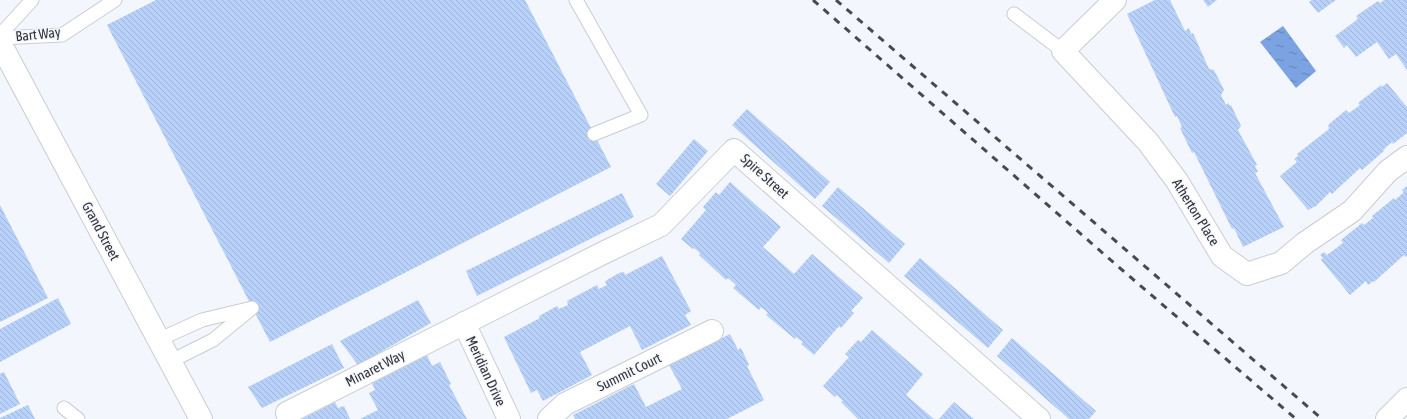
<svg xmlns="http://www.w3.org/2000/svg" width="1407" height="419" font-family="'Asap Condensed',sans-serif">
  <defs>
    <pattern id="water-ripples" width="26" height="14" patternUnits="userSpaceOnUse"><rect width="26" height="14" fill="#7ba3e2"/><path d="M2 4q2-2 4 0t4 0M15 11q2-2 4 0t4 0" fill="none" stroke="#6585b8"/></pattern>
    <pattern id="building-back-hatch" width="6" height="6" patternUnits="userSpaceOnUse"><rect width="6" height="6" fill="#b8d1f9"/><path d="M-1 5l2 2M0 0l6 6M5-1l2 2" fill="none" stroke="#9fb4d6"/></pattern>
  </defs>
  <rect width="100%" height="100%" fill="#f3f6fc"/>
  <!-- water -->
  <path fill="url(#water-ripples)" d="M 1283,26 L 1316,71 L 1296,88 L 1260,42 Z"/>
  <!-- building -->
  <g fill="url(#building-back-hatch)">
    <path d="M 156,0 L 525,0 L 611,167 L 270,342 L 107,25 Z"/>
    <path d="M 1155,0 L 1170,0 L 1185,31 L 1189,28 L 1191,34 L 1193,33 L 1209,69 L 1214,70 L 1224,90 L 1221,95 L 1226,105 L 1228,103 L 1230,106 L 1231,105 L 1241,126 L 1238,130 L 1257,165 L 1255,166 L 1258,172 L 1255,173 L 1284,227 L 1243,247 L 1234,228 L 1232,229 L 1194,152 L 1192,153 L 1180,128 L 1182,127 L 1177,116 L 1175,117 L 1127,14 Z"/>
    <path d="M 1203,0 L 1217,0 L 1208,7 Z"/>
    <path d="M 1312,0 L 1336,0 L 1318,13 L 1309,2 Z"/>
    <path d="M 1384,0 L 1407,0 L 1407,70 L 1396,54 L 1389,59 L 1377,42 L 1356,57 L 1347,45 L 1344,48 L 1335,36 L 1358,19 L 1356,16 L 1378,1 L 1380,3 Z"/>
    <path d="M 1387,83 L 1407,107 L 1407,133 L 1393,144 L 1392,142 L 1383,150 L 1384,151 L 1362,170 L 1360,168 L 1332,194 L 1330,192 L 1316,206 L 1308,210 L 1280,176 L 1297,162 L 1294,159 L 1298,156 L 1297,154 L 1329,129 L 1328,125 L 1346,110 L 1349,113 L 1360,105 L 1358,103 L 1381,85 L 1382,87 Z"/>
    <path d="M 747,109 L 830,182 L 815,199 L 732,125 Z"/>
    <path d="M 694,139 L 708,151 L 670,196 L 656,184 Z"/>
    <path d="M 730,182 L 781,227 L 763,247 L 794,274 L 812,254 L 863,298 L 851,311 L 854,313 L 841,328 L 839,326 L 814,355 L 801,344 L 803,342 L 796,337 L 795,339 L 766,315 L 768,313 L 761,307 L 759,310 L 733,288 L 736,285 L 728,278 L 726,280 L 699,255 L 700,253 L 694,248 L 693,249 L 681,239 L 706,210 L 703,207 L 716,192 L 719,195 Z"/>
    <path d="M 1407,186 L 1407,256 L 1405,257 L 1404,255 L 1374,282 L 1373,281 L 1368,285 L 1366,281 L 1350,295 L 1321,260 L 1323,258 L 1320,255 L 1324,252 L 1327,255 L 1343,243 L 1341,240 L 1362,223 L 1364,225 L 1373,218 L 1372,216 L 1394,198 L 1395,200 L 1404,192 L 1402,190 Z"/>
    <path d="M 838,187 L 905,244 L 889,263 L 822,206 Z"/>
    <path d="M 622,193 L 634,217 L 477,296 L 466,271 Z"/>
    <path d="M 0,205 L 48,298 L 0,322 Z"/>
    <path d="M 662,256 L 691,311 L 685,315 L 691,325 L 642,350 L 630,326 L 580,352 L 592,375 L 543,401 L 537,390 L 531,393 L 504,337 L 540,318 L 539,316 L 557,306 L 559,309 L 568,305 L 567,301 L 597,285 L 599,289 L 607,285 L 605,282 L 607,280 L 619,273 L 624,272 L 625,275 Z"/>
    <path d="M 920,258 L 1003,330 L 988,348 L 904,276 Z"/>
    <path d="M 58,298 L 71,324 L 0,362 L 0,329 Z"/>
    <path d="M 418,300 L 431,323 L 358,365 L 340,341 Z"/>
    <path d="M 872,330 L 923,374 L 906,395 L 934,419 L 858,419 L 841,402 L 843,401 L 837,395 L 835,397 L 823,386 L 849,357 L 845,354 L 858,340 L 861,342 Z"/>
    <path d="M 730,334 L 738,350 L 741,348 L 749,365 L 747,366 L 764,400 L 727,419 L 575,419 L 573,415 L 634,384 L 646,407 L 682,389 L 669,365 Z"/>
    <path d="M 1012,338 L 1096,411 L 1089,419 L 1069,419 L 997,356 Z"/>
    <path d="M 332,344 L 344,368 L 262,408 L 248,387 Z"/>
    <path d="M 427,355 L 432,366 L 440,362 L 451,384 L 449,385 L 467,419 L 360,419 L 378,410 L 369,393 L 375,390 L 372,383 Z"/>
    <path d="M 4,372 L 20,404 L 0,414 L 0,374 Z"/>
    <path d="M 335,402 L 338,408 L 344,406 L 350,419 L 302,419 Z"/>
    <path d="M 954,402 L 974,419 L 939,419 Z"/>
    <path d="M 28,405 L 35,419 L 0,419 L 0,418 Z"/>
  </g>
  <g fill="none" stroke-linecap="round" stroke-linejoin="round">
    <!-- service casing -->
    <g stroke="#c9cdd2" stroke-width="15">
      <g id="service">
        <path d="M 576,0 L 641,115 L 594,134"/>
        <path d="M 1014,14 L 1063,51"/>
        <path d="M 0,35 L 32,0"/>
        <path d="M 0,38 L 62,35 L 115,0"/>
        <path d="M 160,339 L 202,320 L 252,308 L 213,340 L 171,361"/>
        <path d="M 64,408 L 78,419"/>
      </g>
    </g>
    <!-- minor casing -->
    <g stroke="#c9cdd2" stroke-width="24">
      <g id="minor">
        <path d="M 1115,0 L 1063,51 L 1148,142 L 1177,181 L 1222,256 L 1247,274 L 1281,263 L 1305,243 L 1352,211 L 1388,171 L 1407,157"/>
        <path d="M 464,323 L 509,419"/>
        <path d="M 287,413 L 601,254 L 661,225 L 734,150 L 1039,419"/>
        <path d="M 549,419 L 565,404 L 712,331"/>
      </g>
    </g>
    <!-- tertiary casing -->
    <g stroke="#c9cdd2" stroke-width="24">
      <path id="tertiary" d="M 0,43 L 201,419"/>
    </g>
    <!-- secondary casing -->
    <g stroke="#c9cdd2" stroke-width="24">
      <path id="secondary" d="M 1387,419 L 1407,399"/>
    </g>
    <!-- service -->
    <use href="#service" stroke="#fff" stroke-width="13"/>
    <!-- minor -->
    <use href="#minor" stroke="#fff" stroke-width="22"/>
    <!-- tertiary -->
    <use href="#tertiary" stroke="#fff" stroke-width="22"/>
    <!-- secondary -->
    <use href="#secondary" stroke="#fff" stroke-width="22"/>
    <!-- rail -->
    <g stroke="#494a4e" stroke-width="3" stroke-dasharray="7 7" stroke-linecap="butt">
      <path d="M 813,0 L 1121,269 L 1296,419"/>
      <path d="M 836,0 L 1322,419"/>
    </g>
  </g>
  <g text-anchor="middle" stroke-width="3" stroke-linejoin="round" paint-order="stroke">
    <!-- street labels -->
    <g font-size="14" fill="#323336" stroke="#f3f6fc">
      <text transform="translate(38 34) rotate(-6)" y="5">Bart Way</text>
      <text transform="translate(765 176) rotate(42)" y="5">Spire Street</text>
      <text transform="translate(1196 212) rotate(58)" y="5">Atherton Place</text>
      <text transform="translate(101 231) rotate(62)" y="5">Grand Street</text>
      <text transform="translate(375 368) rotate(-27)" y="5">Minaret Way</text>
      <text transform="translate(486 371) rotate(65)" y="5">Meridian Drive</text>
      <text transform="translate(629 372) rotate(-26)" y="5">Summit Court</text>
    </g>
  </g>
</svg>
